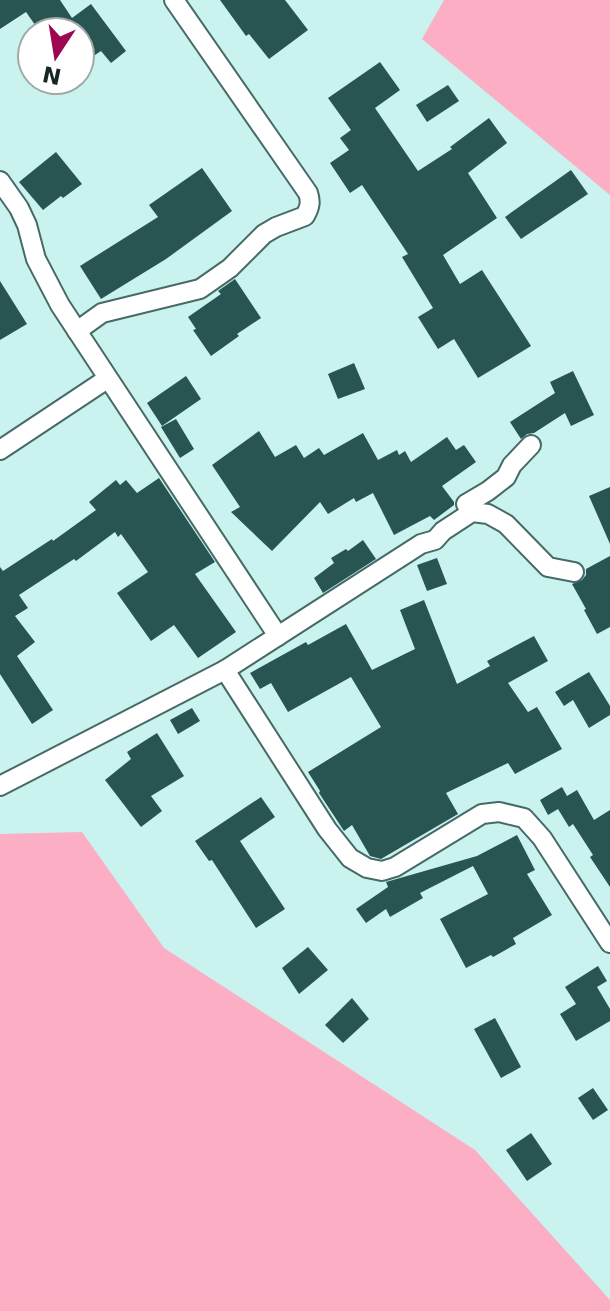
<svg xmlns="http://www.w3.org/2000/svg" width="610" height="1311" font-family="'DejaVu Sans',sans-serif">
  <rect width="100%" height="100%" fill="#caf3ef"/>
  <!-- green -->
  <g fill="#fbaec4">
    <path d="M 444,0 L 610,0 L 610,195 L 422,39 Z"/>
    <path d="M 82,832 L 164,948 L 475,1150 L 610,1300 L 610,1311 L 0,1311 L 0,834 Z"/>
  </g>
  <!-- building -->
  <g fill="#285452">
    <path d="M 0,0 L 60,0 L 72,18 L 91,4 L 126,51 L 111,63 L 101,51 L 80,65 L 80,32 L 51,32 L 59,27 L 56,23 L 43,32 L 40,32 L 26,12 L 0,29 Z"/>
    <path d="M 220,0 L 285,0 L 308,30 L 269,59 L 249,34 L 246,36 Z"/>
    <path d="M 380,62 L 400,90 L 375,108 L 418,171 L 452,149 L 450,147 L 489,118 L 507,143 L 468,173 L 497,218 L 443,255 L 460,284 L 482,270 L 531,346 L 478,378 L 454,339 L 438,349 L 418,317 L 433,308 L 402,257 L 408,254 L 362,185 L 350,193 L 330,163 L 349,150 L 340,138 L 351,130 L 328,98 Z"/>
    <path d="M 448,85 L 459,101 L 427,122 L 416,105 Z"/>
    <path d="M 56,152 L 82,184 L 63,198 L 61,196 L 43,210 L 19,182 Z"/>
    <path d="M 202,168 L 232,211 L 166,259 L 101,299 L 80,266 L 158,217 L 149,205 Z"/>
    <path d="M 571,170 L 588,194 L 521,239 L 505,217 Z"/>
    <path d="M 235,279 L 261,318 L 237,334 L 239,336 L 211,356 L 193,330 L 196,329 L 188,317 L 221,294 L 218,291 Z"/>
    <path d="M 0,281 L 27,324 L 0,340 Z"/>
    <path d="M 354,363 L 365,389 L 338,399 L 328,374 Z"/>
    <path d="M 573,371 L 594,415 L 571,426 L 565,413 L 534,433 L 527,434 L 521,439 L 510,422 L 555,393 L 550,382 Z"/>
    <path d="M 186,376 L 201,399 L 162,426 L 147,403 Z"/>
    <path d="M 176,419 L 194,449 L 180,458 L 161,427 Z"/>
    <path d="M 259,431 L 275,457 L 296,445 L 304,458 L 319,448 L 324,455 L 363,433 L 378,460 L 397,450 L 399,455 L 405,451 L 411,462 L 447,437 L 456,450 L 464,445 L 476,462 L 442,486 L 454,502 L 454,505 L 434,520 L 430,516 L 394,535 L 373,493 L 356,502 L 354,498 L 328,514 L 320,502 L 272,551 L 231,512 L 240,507 L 212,465 Z"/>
    <path d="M 159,478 L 215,562 L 195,574 L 236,632 L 198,658 L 174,625 L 151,641 L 117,593 L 148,572 L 121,534 L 118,537 L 115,532 L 76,561 L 74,559 L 19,595 L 28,608 L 15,616 L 35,642 L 17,656 L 53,710 L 32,724 L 0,674 L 0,567 L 3,571 L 52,539 L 53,541 L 96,510 L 89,502 L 116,480 L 120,485 L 126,480 L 137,493 Z"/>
    <path d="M 610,487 L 610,544 L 589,496 Z"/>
    <path d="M 363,540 L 376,559 L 323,593 L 314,578 L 334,563 L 331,558 L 346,549 L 348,551 Z"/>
    <path d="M 610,556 L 610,627 L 597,634 L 584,610 L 586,609 L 572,584 L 582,580 L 586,575 L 586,569 Z"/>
    <path d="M 437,558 L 447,584 L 427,591 L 417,565 Z"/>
    <path d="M 424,600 L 457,684 L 490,666 L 487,661 L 534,636 L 548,661 L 508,683 L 528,712 L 537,707 L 562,749 L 515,774 L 508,763 L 446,793 L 458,814 L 381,859 L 370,856 L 352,825 L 344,831 L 319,793 L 320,791 L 308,772 L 381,727 L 351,677 L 288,712 L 271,683 L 260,689 L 250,673 L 306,642 L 308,645 L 346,624 L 372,670 L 415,649 L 400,610 Z"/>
    <path d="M 589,672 L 610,706 L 610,715 L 589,728 L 573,700 L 564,706 L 555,692 Z"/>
    <path d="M 192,708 L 200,721 L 178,734 L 170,720 Z"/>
    <path d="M 157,733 L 184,776 L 151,796 L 162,811 L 141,827 L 105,780 L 131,759 L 127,752 Z"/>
    <path d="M 562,787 L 567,796 L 577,790 L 594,820 L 610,810 L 610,887 L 590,857 L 593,855 L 573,824 L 569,827 L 558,809 L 548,815 L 540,800 Z"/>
    <path d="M 261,797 L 275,817 L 240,841 L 285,909 L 256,928 L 212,860 L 209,861 L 195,841 Z"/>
    <path d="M 517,835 L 535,870 L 527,874 L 552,915 L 513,938 L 516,944 L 493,957 L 491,955 L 466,968 L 440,919 L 488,894 L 473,866 L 420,893 L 423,898 L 390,917 L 386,909 L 366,923 L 356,909 L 388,887 L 386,882 L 477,856 Z"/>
    <path d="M 308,947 L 328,970 L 299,994 L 282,968 Z"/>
    <path d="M 598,966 L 607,981 L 597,987 L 610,1009 L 610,1021 L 576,1041 L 560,1014 L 576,1004 L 565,987 Z"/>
    <path d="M 352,998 L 369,1019 L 343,1043 L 325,1025 Z"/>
    <path d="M 495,1018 L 521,1067 L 501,1078 L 474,1029 Z"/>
    <path d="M 593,1088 L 608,1110 L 593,1120 L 578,1098 Z"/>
    <path d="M 531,1133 L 552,1164 L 527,1181 L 506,1150 Z"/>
  </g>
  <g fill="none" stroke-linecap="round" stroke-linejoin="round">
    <!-- minor casing -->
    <g stroke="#466a67" stroke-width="22">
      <g id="minor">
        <path d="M 0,181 L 19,208 L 27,225 L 36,259 L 60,305 L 278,636"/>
        <path d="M 77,331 L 102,313 L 200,289 L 230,268 L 264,234 L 276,227 L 305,216 C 310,207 311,202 308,193 L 174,0"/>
        <path d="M 0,450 L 107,379"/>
        <path d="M 472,512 L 466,504 L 488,491 L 506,477 L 512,465 L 531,445"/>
        <path d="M 225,670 L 327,829 L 350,858 L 367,868 L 382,871 L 395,867 L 482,814 L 499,812 L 524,818 L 542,838 L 610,943"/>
        <path d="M 0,786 L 225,670 L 421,544 L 435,540 L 443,531 L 472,512 L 488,514 L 506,524 L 548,567 L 574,572"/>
      </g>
    </g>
    <!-- minor -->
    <use href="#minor" stroke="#fff" stroke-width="18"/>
  </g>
  <!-- north arrow -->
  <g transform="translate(56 56) rotate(192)"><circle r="38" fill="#ffffff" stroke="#a2a9a8" stroke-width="2"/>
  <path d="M0-6L14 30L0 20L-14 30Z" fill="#9d0651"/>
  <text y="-12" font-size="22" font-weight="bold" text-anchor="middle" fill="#172726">N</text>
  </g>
</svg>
